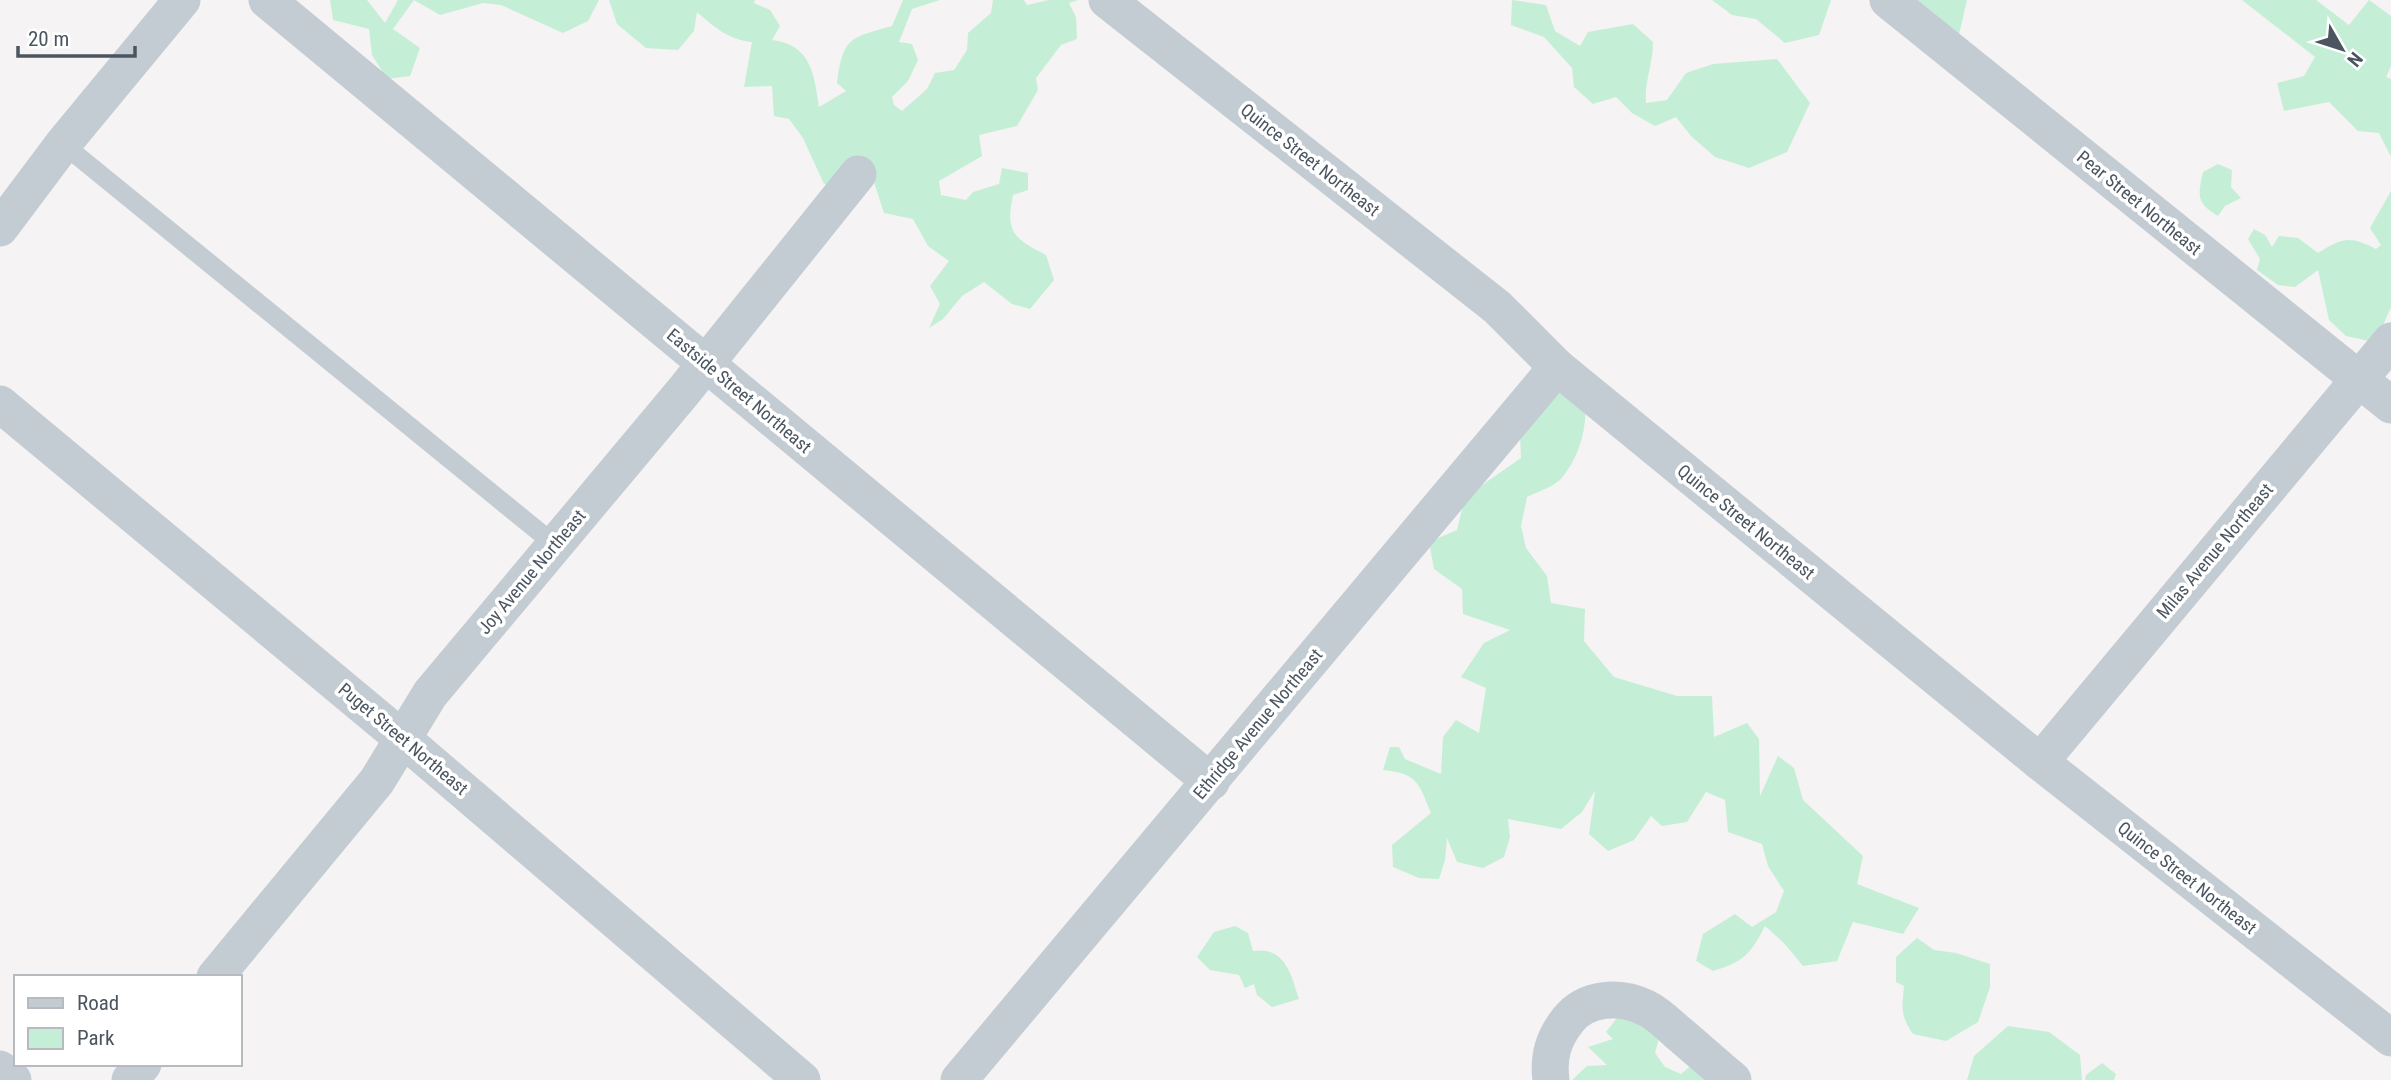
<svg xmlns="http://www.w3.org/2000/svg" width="2391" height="1080" font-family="'Roboto Condensed',sans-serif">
  <rect width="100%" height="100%" fill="#f5f3f3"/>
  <!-- green -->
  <g fill="#c4efd6">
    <path d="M 330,0 L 367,0 L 385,23 L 398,0 L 599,0 L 588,21 L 563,33 L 501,5 L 483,3 L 440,15 L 414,0 L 393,29 L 420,48 L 410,76 L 387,79 L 372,55 L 369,29 L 333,20 Z"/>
    <path d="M 609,0 L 755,0 L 754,3 L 770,10 L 780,26 L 772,40 C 812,45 814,75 819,107 L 846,91 L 837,83 C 843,37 850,38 892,26 L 903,0 L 940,0 L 912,9 L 899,42 L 912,44 L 918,60 L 908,81 L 892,97 L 894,105 L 902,111 L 927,89 L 935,73 L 954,70 L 967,50 L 968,33 L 991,13 L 993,0 L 1024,0 L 1027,5 L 1049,0 L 1078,0 L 1069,3 L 1076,17 L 1077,39 L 1061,45 L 1036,78 L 1038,90 L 1017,126 L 979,135 L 982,156 L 939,181 L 941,195 L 966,200 L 973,192 L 999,184 L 1002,168 L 1028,173 L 1028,190 L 1013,195 C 1005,233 1014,238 1046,255 L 1054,280 L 1030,309 L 1012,304 L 984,282 L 962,296 L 943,319 L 929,328 L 940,304 L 930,286 L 949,261 L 928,246 L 913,219 L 884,213 L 873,179 L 824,184 L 803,138 L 789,119 L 774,116 L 772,86 L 744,87 L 752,42 C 729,40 714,27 697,12 L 694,31 L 678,50 L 646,48 L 617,24 Z"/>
    <path d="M 1512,0 L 1546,5 L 1555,31 L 1580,46 L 1588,32 L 1633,24 L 1653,42 C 1653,65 1644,82 1646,103 L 1667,100 L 1686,73 L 1713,64 L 1777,59 L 1810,103 L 1787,152 L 1749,168 L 1715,157 L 1691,136 L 1676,117 L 1655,126 L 1632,113 L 1616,97 L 1593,104 L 1574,87 L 1572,68 L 1544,37 L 1511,25 Z"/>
    <path d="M 1712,0 L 1831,0 L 1819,35 L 1785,43 L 1756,19 L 1732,15 Z"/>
    <path d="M 1905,0 L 1967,0 L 1957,43 Z"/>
    <path d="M 2242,0 L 2316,0 L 2349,25 L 2369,0 L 2391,16 L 2391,66 L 2386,77 L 2391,79 L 2391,157 L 2379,133 L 2358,131 L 2329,102 L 2284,111 L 2277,83 L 2304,76 L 2315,57 Z"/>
    <path d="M 2218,164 L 2232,170 L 2231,187 L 2241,198 L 2225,206 L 2218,216 C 2196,203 2198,195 2203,172 Z"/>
    <path d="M 2391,191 L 2391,307 L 2384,323 L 2369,341 L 2346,336 L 2329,320 L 2318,270 L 2295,287 L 2278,285 L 2257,270 L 2260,259 L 2248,239 L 2254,229 L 2265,235 L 2272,247 L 2279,236 L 2298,238 L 2318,253 C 2344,237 2350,236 2376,249 L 2381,245 L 2370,228 Z"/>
    <path d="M 1551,391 L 1585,391 C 1588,423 1582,454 1561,479 C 1553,487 1537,492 1527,497 L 1521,526 L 1526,548 L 1547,576 L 1551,603 L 1585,609 L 1584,641 L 1614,677 L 1677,696 L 1712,696 L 1714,737 L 1747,723 L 1759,739 L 1760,796 L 1778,756 L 1794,768 L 1803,800 L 1863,856 L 1857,884 L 1919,908 L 1903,934 L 1853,922 L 1837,961 L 1803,966 L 1784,943 L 1765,926 C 1751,954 1743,962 1713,971 L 1696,961 L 1703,934 L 1735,914 L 1752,927 L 1776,912 L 1784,891 L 1768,866 L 1762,844 L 1728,832 L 1725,800 L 1706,792 L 1687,822 L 1662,826 L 1651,816 L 1634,840 L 1608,851 L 1589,834 L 1595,791 L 1582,812 L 1561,829 L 1508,819 L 1510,837 L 1504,857 L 1483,868 L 1457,862 L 1447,838 L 1445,860 L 1439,879 L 1419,878 L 1393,867 L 1392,845 L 1431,813 C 1418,782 1418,774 1383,770 L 1390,747 L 1399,747 L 1405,759 L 1441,774 L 1443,737 L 1456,720 L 1479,733 L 1486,688 L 1461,677 L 1484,643 L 1510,630 L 1463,614 L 1462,589 L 1434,569 L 1429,542 L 1457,530 L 1465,497 L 1521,458 L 1519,413 Z"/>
    <path d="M 1235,926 L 1248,933 L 1253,951 C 1285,946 1291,974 1299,999 L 1272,1007 L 1257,995 L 1254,984 L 1245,988 L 1239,975 L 1210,970 L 1197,957 L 1214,932 Z"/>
    <path d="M 1917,938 L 1934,950 L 1956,953 L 1990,964 L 1990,987 L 1978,1022 L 1946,1041 L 1913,1034 C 1900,1015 1902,1008 1904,986 L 1896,982 L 1896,957 Z"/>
    <path d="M 1620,1014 L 1662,1027 L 1655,1053 L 1665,1067 L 1681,1074 L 1698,1060 L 1726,1080 L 1572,1080 L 1587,1066 L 1607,1065 L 1588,1047 L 1613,1039 L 1606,1032 Z"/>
    <path d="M 2008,1026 L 2049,1032 L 2080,1055 L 2082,1080 L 1967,1080 L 1974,1056 Z"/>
    <path d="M 2102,1063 L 2116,1074 L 2114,1080 L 2085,1080 L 2086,1075 Z"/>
  </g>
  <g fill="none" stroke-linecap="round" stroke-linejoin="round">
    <!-- service -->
    <path stroke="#c4ccd3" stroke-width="19" d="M 63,144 L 554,544"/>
    <!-- minor -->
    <g stroke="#c4ccd3" stroke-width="37">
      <path d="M 267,0 L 1211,782"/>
      <path d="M 1107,0 L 1497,307 L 1557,367 L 2040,762 L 2391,1038"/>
      <path d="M 1888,0 L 2391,405"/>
      <path d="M 0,228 L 63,144 L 182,0"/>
      <path d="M 0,404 L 403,739 L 802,1080"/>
      <path d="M 2040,762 L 2391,341"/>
      <path d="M 215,977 L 377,781 L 430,694 L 683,392 L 858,174"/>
      <path d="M 0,1069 L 13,1080"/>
      <path d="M 130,1080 L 143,1064"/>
      <path d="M 959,1080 L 1557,367"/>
      <path d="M 1551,1080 C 1548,1057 1553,1039 1568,1020 C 1586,997 1621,995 1646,1008 C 1657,1013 1667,1023 1676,1031 C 1695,1047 1714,1064 1733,1080"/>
    </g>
  </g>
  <g text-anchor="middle" stroke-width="7" stroke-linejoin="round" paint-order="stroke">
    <!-- street labels -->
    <g font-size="18" fill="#4b5560" stroke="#fff">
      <text transform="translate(1310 160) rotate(38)" y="6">Quince Street Northeast</text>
      <text transform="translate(2139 203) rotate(39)" y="6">Pear Street Northeast</text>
      <text transform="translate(739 391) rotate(40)" y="6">Eastside Street Northeast</text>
      <text transform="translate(1746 522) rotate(39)" y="6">Quince Street Northeast</text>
      <text transform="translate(2215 551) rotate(-50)" y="6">Milas Avenue Northeast</text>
      <text transform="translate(532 572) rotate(-50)" y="6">Joy Avenue Northeast</text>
      <text transform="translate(1258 724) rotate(-50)" y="6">Ethridge Avenue Northeast</text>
      <text transform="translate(403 739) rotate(40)" y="6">Puget Street Northeast</text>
      <text transform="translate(2187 878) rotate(38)" y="6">Quince Street Northeast</text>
    </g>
  </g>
  <!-- legend -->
  <rect x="14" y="975" width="228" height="91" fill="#ffffff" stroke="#b7bbbf" stroke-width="2"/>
  <rect x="28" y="998" width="35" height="10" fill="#c4ccd3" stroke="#b7bbbf" stroke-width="2"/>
  <text x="77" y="1010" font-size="21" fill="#4b5560">Road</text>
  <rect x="28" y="1028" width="35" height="21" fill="#c4efd6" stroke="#b7bbbf" stroke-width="2"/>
  <text x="77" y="1045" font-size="21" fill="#4b5560">Park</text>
  <!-- north arrow -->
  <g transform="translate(2342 49) rotate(129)" stroke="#ffffff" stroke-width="5" paint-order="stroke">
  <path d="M0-5L12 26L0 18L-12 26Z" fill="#4b5560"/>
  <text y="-10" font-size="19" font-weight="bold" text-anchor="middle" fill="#4b5560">N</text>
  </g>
  <!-- scale -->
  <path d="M18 46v10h117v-10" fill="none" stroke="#4b5560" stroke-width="3.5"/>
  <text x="28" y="46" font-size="21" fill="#4b5560" stroke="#ffffff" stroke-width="5" paint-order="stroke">20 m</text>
</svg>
